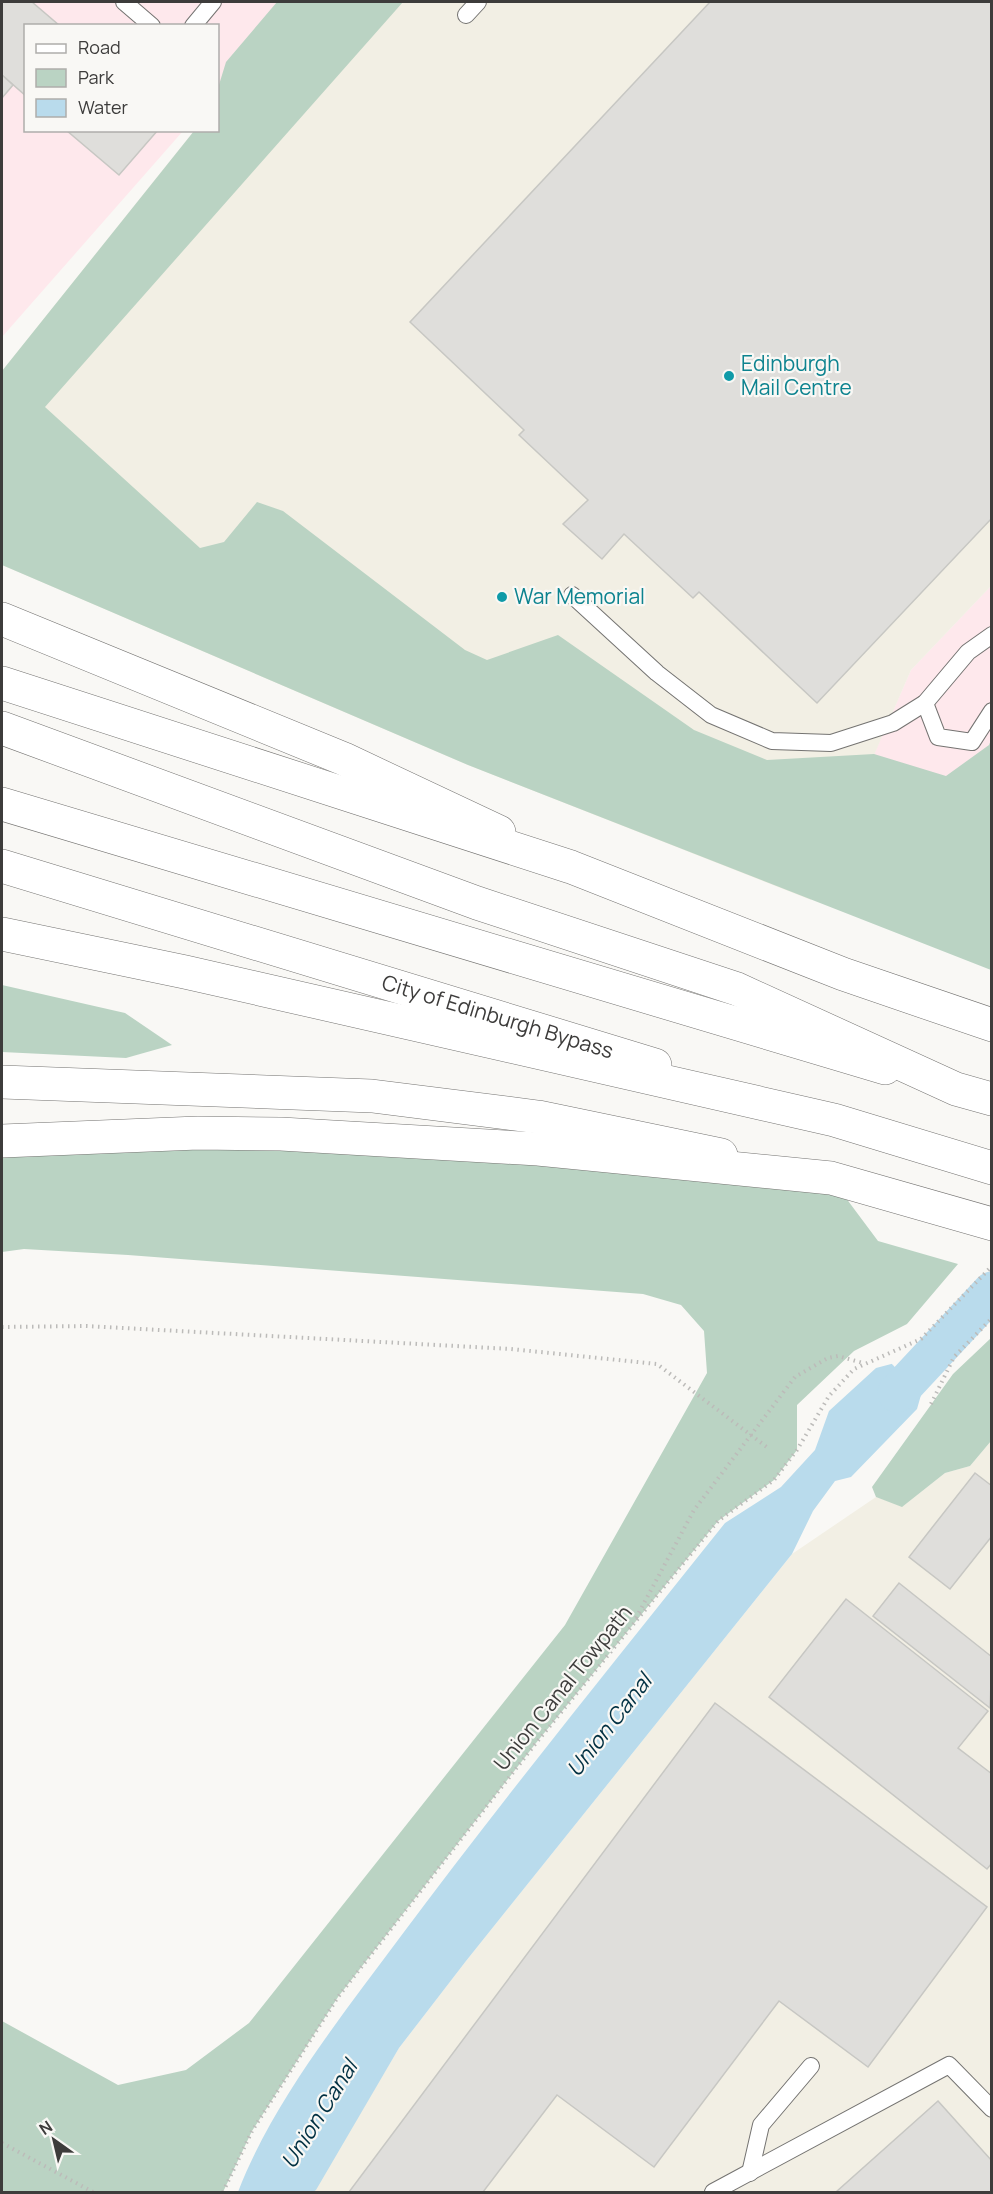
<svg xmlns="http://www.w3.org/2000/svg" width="993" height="2194" font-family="Manrope,sans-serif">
  <rect width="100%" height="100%" fill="#f9f8f5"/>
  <!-- commercial -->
  <g fill="#fee8ec">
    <path d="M 2,2 L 296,2 L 218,91 L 218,26 L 26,26 L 26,130 L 183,131 L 2,337 Z"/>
    <path d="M 991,586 L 991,860 L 854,800 L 911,670 Z"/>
  </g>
  <!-- built -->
  <g fill="#f2efe4">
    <path d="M 305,2 L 991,2 L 991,586 L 911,670 L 811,900 L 468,765 L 2,565 L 2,371 L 194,131 L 218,130 Z"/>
    <path d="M 991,1441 L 991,2192 L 313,2192 L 399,2048 L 466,1961 L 792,1554 L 876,1497 L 903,1506 L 945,1473 L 970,1466 Z"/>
  </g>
  <!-- green -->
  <g fill="#bad3c3">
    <path d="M 277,2 L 403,2 L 45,407 L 200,548 L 224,542 L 257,502 L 283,511 L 465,650 L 487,660 L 558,635 L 694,730 L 767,760 L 874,754 L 946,776 L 989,745 L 991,740 L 991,970 L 468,765 L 2,565 L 2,371 L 194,131 L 218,130 L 218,88 L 226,62 Z"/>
    <path d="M 2,985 L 125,1013 L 172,1045 L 126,1058 L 2,1052 Z"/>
    <path d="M 91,1137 L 831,1178 L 878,1241 L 958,1264 L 907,1324 L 854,1351 L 797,1405 L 797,1450 L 774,1480 L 718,1521 L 536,1743 L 338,1997 L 252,2131 L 223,2192 L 2,2192 L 2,2021 L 118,2085 L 186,2070 L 249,2023 L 565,1625 L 707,1373 L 704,1331 L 681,1305 L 643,1294 L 128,1255 L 24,1249 L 2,1252 L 2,1141 Z"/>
    <path d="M 991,1338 L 991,1441 L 970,1466 L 945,1473 L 902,1507 L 876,1497 L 872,1487 L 953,1374 Z"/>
  </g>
  <!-- water -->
  <path fill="#b9dbec" d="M 933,1353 L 917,1409 L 851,1477 L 835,1481 L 813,1511 L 792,1554 L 466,1961 L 399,2048 L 316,2190 L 313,2192 L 238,2192 C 272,2103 341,2017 398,1940 C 503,1799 615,1661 725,1523 L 781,1487 L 815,1450 L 829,1411 L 876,1368 Z"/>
  <!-- pier -->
  <path fill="#f9f8f5" d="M 932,1350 L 936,1354 L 924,1397 L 889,1361 Z"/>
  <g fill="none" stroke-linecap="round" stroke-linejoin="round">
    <!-- canal -->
    <path stroke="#b9dbec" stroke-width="39" d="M 897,1393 L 992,1291"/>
  </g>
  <!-- building -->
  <g fill="#dfdedb" stroke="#c7c7c3" stroke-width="1.5">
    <path d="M 2,2 L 32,2 L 60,26 L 26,26 L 26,96 L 2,75 Z"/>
    <path d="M 710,2 L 992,2 L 992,518 L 817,703 L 699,592 L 693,598 L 624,534 L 602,559 L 563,524 L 588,500 L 519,435 L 524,430 L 410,322 Z"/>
    <path d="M 2,75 L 13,85 L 2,98 Z"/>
    <path d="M 66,130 L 158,130 L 119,175 Z"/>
    <path d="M 975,1473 L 992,1486 L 992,1536 L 950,1589 L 909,1557 Z"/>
    <path d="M 899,1583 L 992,1657 L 990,1708 L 873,1616 Z"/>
    <path d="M 846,1599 L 988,1711 L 958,1748 L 992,1774 L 992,1863 L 987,1869 L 769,1697 Z"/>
    <path d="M 715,1703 L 987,1907 L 868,2067 L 779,2001 L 654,2167 L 557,2095 L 483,2192 L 349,2192 Z"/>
    <path d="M 938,2101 L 992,2161 L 992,2192 L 836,2192 Z"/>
  </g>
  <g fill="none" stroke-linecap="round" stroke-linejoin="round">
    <!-- lane casing -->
    <g stroke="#747371" stroke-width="18">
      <g id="lane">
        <path d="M 124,2 L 152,26"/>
        <path d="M 466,15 L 478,2"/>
        <path d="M 193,26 L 213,2"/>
        <path d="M 572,595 L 657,673 L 711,715 L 772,741 L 831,743 L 893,723 L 925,703 L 968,652 L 992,635"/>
        <path d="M 925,703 L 938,737 L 972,742 L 992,711"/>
        <path d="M 750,2173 L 761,2125 L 811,2066"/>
        <path d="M 713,2192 L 949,2065 L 992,2109"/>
      </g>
    </g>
    <!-- primary casing -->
    <g stroke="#747371" stroke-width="34">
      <g id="primary">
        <path d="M 2,619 L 344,759 L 499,832"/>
        <path d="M 2,804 L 885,1068"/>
        <path id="s1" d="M 2,866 L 655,1065"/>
        <path d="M 2,1082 L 372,1096 L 538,1117 L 721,1155"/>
      </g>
    </g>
    <!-- highway casing -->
    <g stroke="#747371" stroke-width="34">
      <g id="highway">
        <path d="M 2,683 L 571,867 L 843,974 L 992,1025"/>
        <path d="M 2,728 L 477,903 L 737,989 L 956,1089 L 992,1099"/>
        <path d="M 2,934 L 185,972 L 834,1120 L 992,1168"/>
        <path d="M 2,1141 L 198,1133 L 281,1134 L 538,1149 L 831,1178 L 992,1224"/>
      </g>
    </g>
    <!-- path -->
    <g stroke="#bcbbb9" stroke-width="4" stroke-dasharray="1.5 4.5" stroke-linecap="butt">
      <path d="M 2,1327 L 86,1326 L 511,1349 L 657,1364 L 768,1448"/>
      <path d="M 931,1404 L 954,1357 L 992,1318"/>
      <path d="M 636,1618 L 694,1510 L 795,1377 L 828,1358 L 838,1356 L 863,1363"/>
      <path d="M 2,2143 L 93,2192"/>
      <path d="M 223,2192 L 252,2131 L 338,1997 L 536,1743 L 718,1521 L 774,1480 L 797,1450 L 829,1396 L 854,1369 L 921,1339 L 992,1266"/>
    </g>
    <!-- lane -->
    <use href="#lane" stroke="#fff" stroke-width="16"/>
    <!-- primary -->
    <use href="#primary" stroke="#fff" stroke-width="33"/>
    <!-- highway -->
    <use href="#highway" stroke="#fff" stroke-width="33"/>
  </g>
  <!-- markers -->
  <g fill="#0f9aa8" stroke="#f9f8f5" stroke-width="2">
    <circle cx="729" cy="376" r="6"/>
    <circle cx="502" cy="597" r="6"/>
  </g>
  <g text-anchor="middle" stroke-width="4.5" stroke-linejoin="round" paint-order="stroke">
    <!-- culture labels -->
    <g font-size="21" fill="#0d838f" stroke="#f9f8f5" text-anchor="start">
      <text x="741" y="371">Edinburgh<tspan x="741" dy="24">Mail Centre</tspan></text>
      <text x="514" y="604">War Memorial</text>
    </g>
    <!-- street labels -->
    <g font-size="21" fill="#3d3c3b" stroke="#f9f8f5">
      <text dy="7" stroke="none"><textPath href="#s1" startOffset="518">City of Edinburgh Bypass</textPath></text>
      <text transform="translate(563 1688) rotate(-51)" y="7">Union Canal Towpath</text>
    </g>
    <!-- water labels -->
    <g font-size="22" font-style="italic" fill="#003042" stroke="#f9f8f5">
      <text transform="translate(609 1725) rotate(-52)" y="8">Union Canal</text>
      <text transform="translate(319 2114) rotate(-58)" y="8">Union Canal</text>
    </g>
  </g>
  <!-- border -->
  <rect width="993" height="2194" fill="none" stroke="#3d3c3b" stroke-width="6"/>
  <!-- legend -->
  <rect x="24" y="24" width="195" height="108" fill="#f9f8f5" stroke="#aeadab" stroke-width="1.5"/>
  <rect x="36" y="44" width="30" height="9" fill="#ffffff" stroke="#aeadab" stroke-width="1.5"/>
  <text x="78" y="54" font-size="18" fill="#3d3c3b">Road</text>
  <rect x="36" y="69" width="30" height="18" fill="#bad3c3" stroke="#aeadab" stroke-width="1.5"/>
  <text x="78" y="84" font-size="18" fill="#3d3c3b">Park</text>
  <rect x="36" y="99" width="30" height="18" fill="#b9dbec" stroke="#aeadab" stroke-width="1.5"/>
  <text x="78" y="114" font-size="18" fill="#3d3c3b">Water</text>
  <!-- north arrow -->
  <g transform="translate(54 2140) rotate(326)" stroke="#f9f8f5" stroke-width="4.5" paint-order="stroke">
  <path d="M0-4.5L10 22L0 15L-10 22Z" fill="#3d3c3b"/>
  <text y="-9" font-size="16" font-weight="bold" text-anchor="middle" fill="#3d3c3b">N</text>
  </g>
</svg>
